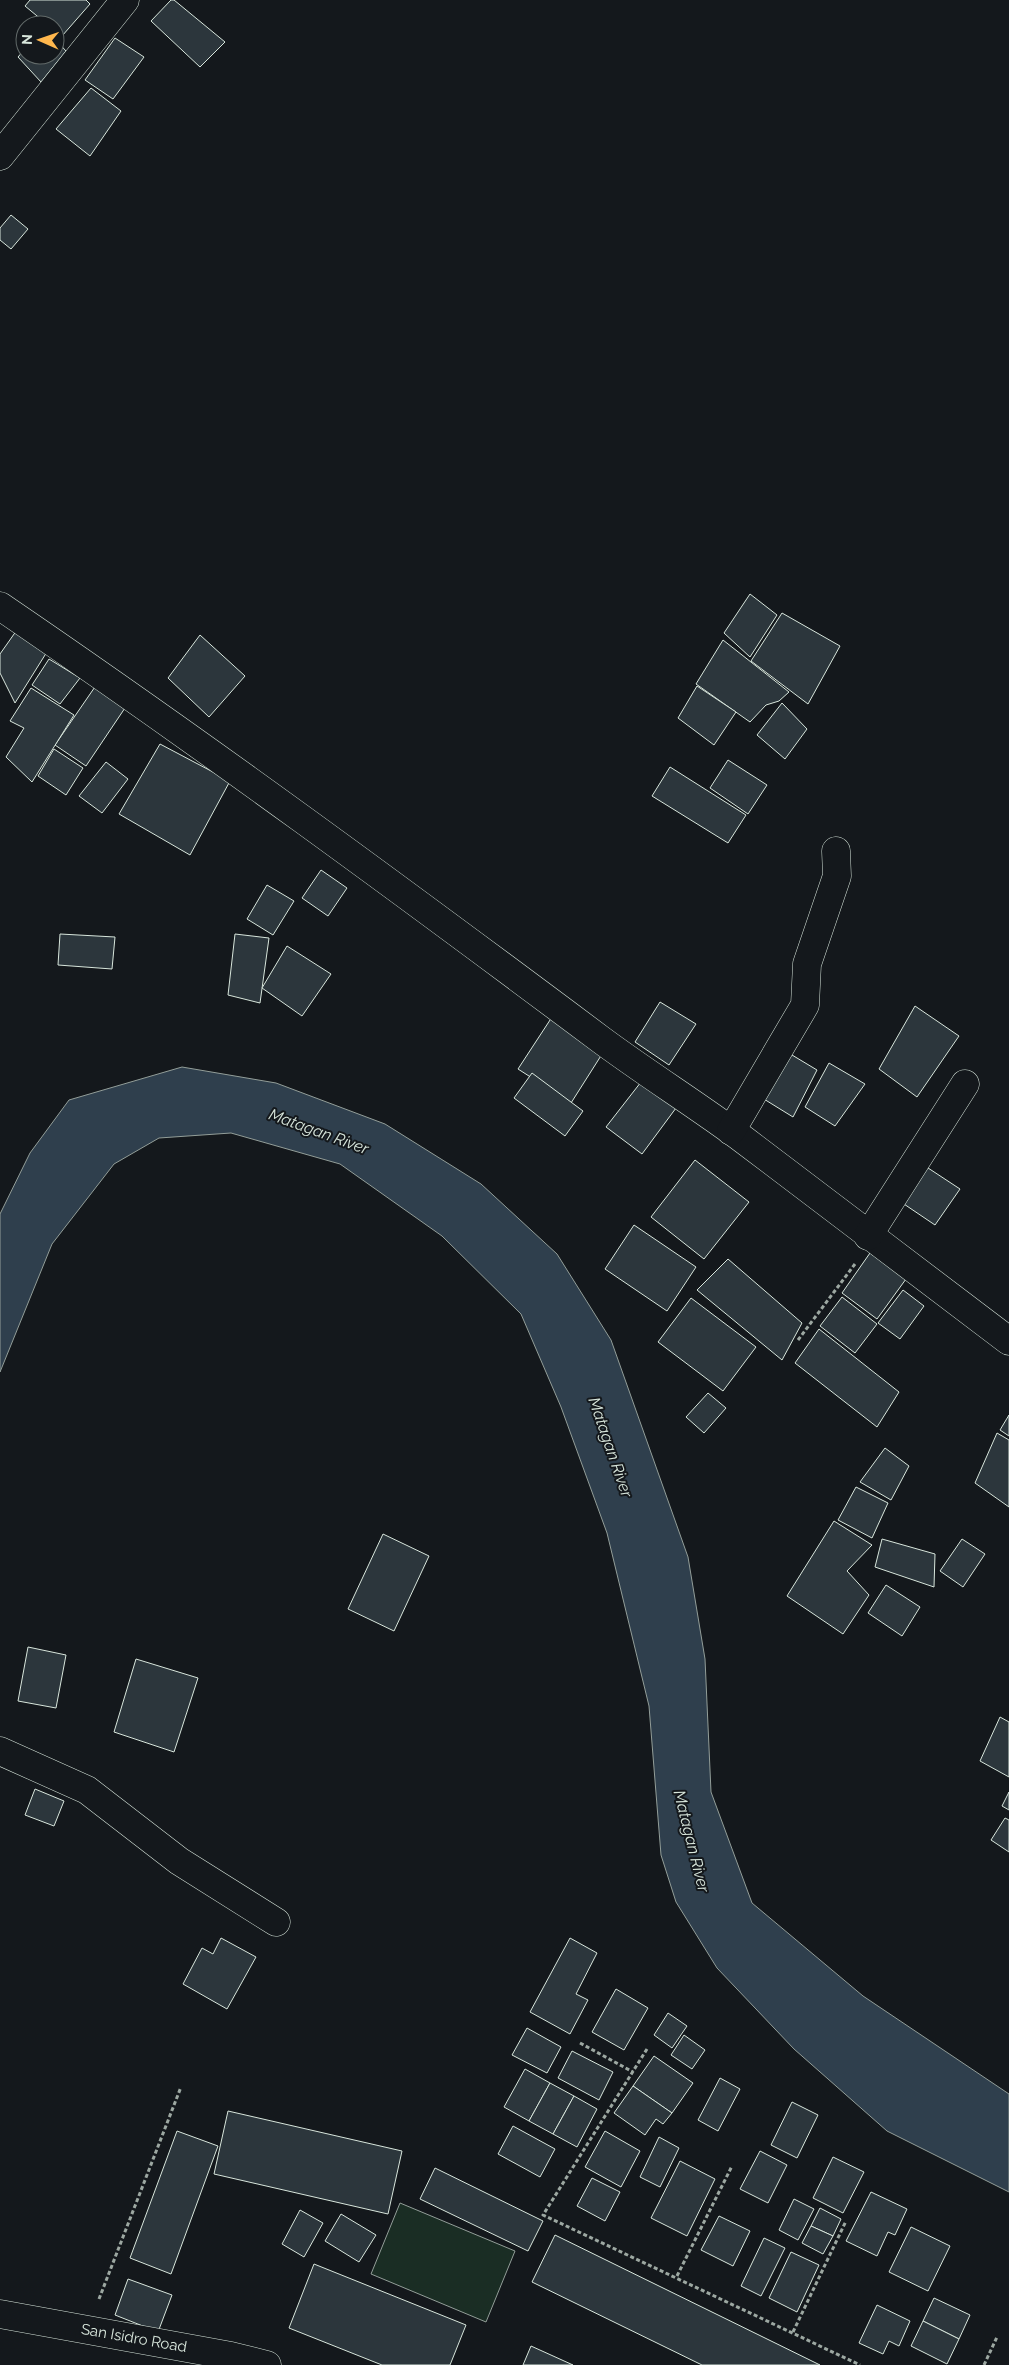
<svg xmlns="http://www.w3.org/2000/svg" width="1009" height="2365" font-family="Raleway,sans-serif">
  <rect width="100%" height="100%" fill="#14181c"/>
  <!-- green -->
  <path fill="#1a2d24" stroke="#939e99" d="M 400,2203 L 515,2251 L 486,2322 L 371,2274 Z"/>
  <!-- water -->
  <path fill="#2f3f4d" stroke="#939e99" d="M 182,1067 L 276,1083 L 385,1124 L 481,1184 L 557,1254 L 611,1340 L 688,1557 L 705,1659 L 711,1792 L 752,1903 L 863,1996 L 1009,2094 L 1009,2192 L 887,2131 L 794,2049 L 717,1968 L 676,1902 L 661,1855 L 649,1706 L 607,1533 L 561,1407 L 521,1314 L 442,1236 L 340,1164 L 231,1133 L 159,1138 L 114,1164 L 52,1244 L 0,1372 L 0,1214 L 30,1153 L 69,1100 Z"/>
  <!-- building -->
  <g fill="#2c363c" stroke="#d8e6dc">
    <path d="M 30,0 L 86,0 L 90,4 L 62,36 L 55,30 L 55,25 L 48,25 L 25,6 Z"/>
    <path d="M 171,0 L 174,0 L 225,42 L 200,67 L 151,21 Z"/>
    <path d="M 115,38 L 144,57 L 113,99 L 85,80 Z"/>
    <path d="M 55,39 L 66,51 L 41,82 L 18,57 L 25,49 L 25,55 L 55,55 Z"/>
    <path d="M 91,88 L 121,111 L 90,156 L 56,129 Z"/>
    <path d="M 11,215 L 28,229 L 11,249 L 0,240 L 0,228 Z"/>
    <path d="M 750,594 L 777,615 L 750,657 L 724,633 Z"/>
    <path d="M 782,613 L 840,646 L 808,704 L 751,661 Z"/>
    <path d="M 19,627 L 50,647 L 15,703 L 0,673 L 0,654 Z"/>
    <path d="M 200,635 L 245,676 L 209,717 L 168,678 Z"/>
    <path d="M 723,640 L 789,692 L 779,701 L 766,705 L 750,722 L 696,684 Z"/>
    <path d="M 49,659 L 80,678 L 60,704 L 32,685 Z"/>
    <path d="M 99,681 L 129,702 L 86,766 L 55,745 Z"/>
    <path d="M 697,686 L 736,712 L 714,745 L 678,718 Z"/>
    <path d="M 31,688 L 74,715 L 32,782 L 6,757 L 24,728 L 10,721 Z"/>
    <path d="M 782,703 L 807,729 L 785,759 L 757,735 Z"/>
    <path d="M 160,744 L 230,781 L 190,855 L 119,814 Z"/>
    <path d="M 54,749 L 83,768 L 66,795 L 38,776 Z"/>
    <path d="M 728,760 L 767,785 L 748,814 L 710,788 Z"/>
    <path d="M 106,762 L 128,779 L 102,813 L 79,796 Z"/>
    <path d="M 670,767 L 746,815 L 728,843 L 652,796 Z"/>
    <path d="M 321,870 L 347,888 L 328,916 L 302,898 Z"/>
    <path d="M 267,885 L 294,901 L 273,935 L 247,919 Z"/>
    <path d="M 60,934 L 115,937 L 112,969 L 58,965 Z"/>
    <path d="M 235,934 L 269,938 L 260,1003 L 228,995 Z"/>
    <path d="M 287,946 L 331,974 L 302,1016 L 262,988 Z"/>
    <path d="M 660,1002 L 696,1024 L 669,1065 L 635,1042 Z"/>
    <path d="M 915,1006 L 959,1036 L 917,1097 L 879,1069 Z"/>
    <path d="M 552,1017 L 604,1051 L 571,1103 L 518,1069 Z"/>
    <path d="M 782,1049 L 817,1070 L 793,1117 L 759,1096 Z"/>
    <path d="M 829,1063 L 865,1084 L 835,1126 L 805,1107 Z"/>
    <path d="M 532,1073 L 583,1111 L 565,1136 L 514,1098 Z"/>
    <path d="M 641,1082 L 676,1108 L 642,1154 L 606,1127 Z"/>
    <path d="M 695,1160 L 749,1202 L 704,1259 L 651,1217 Z"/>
    <path d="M 922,1164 L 960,1189 L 935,1225 L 898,1200 Z"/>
    <path d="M 634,1225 L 696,1267 L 667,1311 L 605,1269 Z"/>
    <path d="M 870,1253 L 906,1279 L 877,1319 L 842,1293 Z"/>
    <path d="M 728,1259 L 802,1323 L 782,1360 L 697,1290 Z"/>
    <path d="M 903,1290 L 924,1306 L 900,1339 L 878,1323 Z"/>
    <path d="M 842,1297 L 877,1324 L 855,1353 L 820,1326 Z"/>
    <path d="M 691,1298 L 756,1347 L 723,1391 L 658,1342 Z"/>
    <path d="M 819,1329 L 899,1392 L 877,1427 L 795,1363 Z"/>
    <path d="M 708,1393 L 726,1408 L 704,1433 L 686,1417 Z"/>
    <path d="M 1009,1415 L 1009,1436 L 1000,1430 Z"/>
    <path d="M 997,1433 L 1009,1440 L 1009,1507 L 975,1483 Z"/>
    <path d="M 885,1448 L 909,1466 L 891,1500 L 860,1482 Z"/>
    <path d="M 856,1487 L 888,1503 L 872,1538 L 838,1520 Z"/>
    <path d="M 834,1521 L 872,1545 L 847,1571 L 869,1595 L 843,1634 L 787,1596 Z"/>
    <path d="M 383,1534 L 429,1556 L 394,1631 L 348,1609 Z"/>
    <path d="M 882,1539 L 935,1554 L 934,1587 L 875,1567 Z"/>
    <path d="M 962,1539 L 985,1554 L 963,1587 L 940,1571 Z"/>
    <path d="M 886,1585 L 920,1607 L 902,1636 L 868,1613 Z"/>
    <path d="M 28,1647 L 66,1655 L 56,1708 L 18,1701 Z"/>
    <path d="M 136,1659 L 198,1678 L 174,1752 L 114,1732 Z"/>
    <path d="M 1000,1717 L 1009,1722 L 1009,1777 L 980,1761 Z"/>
    <path d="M 35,1789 L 64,1801 L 54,1826 L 25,1815 Z"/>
    <path d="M 1009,1792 L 1009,1810 L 1002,1806 Z"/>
    <path d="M 1005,1818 L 1009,1820 L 1009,1852 L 991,1840 Z"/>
    <path d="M 221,1938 L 256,1957 L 227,2009 L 183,1984 L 202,1948 L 213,1954 Z"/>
    <path d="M 570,1938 L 597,1953 L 576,1994 L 588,2000 L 570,2034 L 530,2012 Z"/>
    <path d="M 616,1989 L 648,2008 L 624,2050 L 592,2032 Z"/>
    <path d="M 668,2013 L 687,2026 L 672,2048 L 654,2035 Z"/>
    <path d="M 527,2028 L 561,2047 L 547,2073 L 512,2055 Z"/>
    <path d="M 684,2035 L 705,2050 L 692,2069 L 671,2055 Z"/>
    <path d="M 572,2051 L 613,2072 L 599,2100 L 558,2078 Z"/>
    <path d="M 654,2056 L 693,2083 L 672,2113 L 633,2086 Z"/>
    <path d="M 525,2069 L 550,2083 L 529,2121 L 504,2107 Z"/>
    <path d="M 720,2078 L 740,2089 L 718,2131 L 698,2120 Z"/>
    <path d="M 550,2083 L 574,2096 L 553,2134 L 529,2121 Z"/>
    <path d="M 633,2086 L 672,2113 L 663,2124 L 656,2119 L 645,2135 L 614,2113 Z"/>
    <path d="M 574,2096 L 597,2109 L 577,2147 L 553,2134 Z"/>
    <path d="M 792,2102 L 818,2115 L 797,2158 L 771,2145 Z"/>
    <path d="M 228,2111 L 402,2151 L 388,2214 L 214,2174 Z"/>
    <path d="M 513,2126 L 555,2149 L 540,2177 L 498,2154 Z"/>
    <path d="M 177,2131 L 218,2146 L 171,2274 L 130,2258 Z"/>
    <path d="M 605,2131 L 640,2151 L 621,2187 L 585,2167 Z"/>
    <path d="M 659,2137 L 679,2148 L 660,2187 L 640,2177 Z"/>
    <path d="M 760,2151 L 787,2165 L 768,2203 L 740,2189 Z"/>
    <path d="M 833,2157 L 864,2172 L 843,2213 L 813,2198 Z"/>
    <path d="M 680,2161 L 715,2179 L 687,2236 L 651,2218 Z"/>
    <path d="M 435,2168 L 543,2221 L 528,2251 L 420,2199 Z"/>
    <path d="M 592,2178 L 620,2192 L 605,2221 L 577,2206 Z"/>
    <path d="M 871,2192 L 907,2209 L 895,2235 L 888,2232 L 877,2256 L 846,2241 Z"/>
    <path d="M 794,2199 L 814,2209 L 798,2240 L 779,2230 Z"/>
    <path d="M 820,2208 L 841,2219 L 833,2236 L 811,2226 Z"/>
    <path d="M 300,2210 L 323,2223 L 304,2257 L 282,2244 Z"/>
    <path d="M 341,2214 L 376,2235 L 359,2262 L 325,2241 Z"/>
    <path d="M 719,2216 L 750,2231 L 733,2266 L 701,2250 Z"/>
    <path d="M 811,2226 L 833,2236 L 823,2254 L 802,2243 Z"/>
    <path d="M 911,2227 L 950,2246 L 928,2291 L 889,2272 Z"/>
    <path d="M 555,2235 L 820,2365 L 702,2365 L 532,2282 Z"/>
    <path d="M 764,2238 L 785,2248 L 761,2296 L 741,2286 Z"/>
    <path d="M 791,2252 L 819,2265 L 797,2312 L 769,2298 Z"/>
    <path d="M 314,2264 L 466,2325 L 450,2365 L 382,2365 L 289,2328 Z"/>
    <path d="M 128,2279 L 172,2295 L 158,2332 L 115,2315 Z"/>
    <path d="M 934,2298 L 970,2315 L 959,2339 L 923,2321 Z"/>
    <path d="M 877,2305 L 910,2321 L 899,2346 L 889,2341 L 883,2354 L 859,2343 Z"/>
    <path d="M 923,2321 L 959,2339 L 947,2364 L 911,2346 Z"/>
    <path d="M 531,2346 L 573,2365 L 523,2365 Z"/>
  </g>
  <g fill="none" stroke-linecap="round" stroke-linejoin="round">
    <!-- minor casing -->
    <g stroke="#d8e6dc" stroke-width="29">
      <g id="minor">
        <path d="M 0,156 L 125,0"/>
        <path d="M 0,606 C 204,745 402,891 600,1039 C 647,1074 697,1105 744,1140 C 833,1207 920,1274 1009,1341"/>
        <path d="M 731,1131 L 805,1005 L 807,964 L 837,876 L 836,851"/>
        <path d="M 868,1236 L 965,1084"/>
        <path d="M 0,1751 L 87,1790 L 179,1861 L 276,1922"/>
        <path d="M 0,2314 L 231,2356 L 267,2365"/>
      </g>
    </g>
    <!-- path -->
    <g stroke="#9da8a2" stroke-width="3" stroke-dasharray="4 2.5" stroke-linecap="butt">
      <path d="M 798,1340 L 855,1264"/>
      <path d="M 580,2043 L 633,2072"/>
      <path d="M 647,2049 L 543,2215 L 860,2365"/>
      <path d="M 677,2276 L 732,2166"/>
      <path d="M 99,2299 L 181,2087"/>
      <path d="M 793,2332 L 846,2221"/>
      <path d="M 984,2365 L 997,2337"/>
    </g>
    <!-- minor -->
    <use href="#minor" stroke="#14181c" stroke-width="28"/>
  </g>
  <g text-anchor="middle" stroke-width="4" stroke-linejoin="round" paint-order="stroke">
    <!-- street labels -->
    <g font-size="15" fill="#d8e6dc" stroke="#14181c">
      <text transform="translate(134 2338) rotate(10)" y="5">San Isidro Road</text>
    </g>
    <!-- water labels -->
    <g font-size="16" font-style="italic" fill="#d8e6dc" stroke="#14181c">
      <text transform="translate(319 1131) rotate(20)" y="6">Matagan River</text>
      <text transform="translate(611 1447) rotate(71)" y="6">Matagan River</text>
      <text transform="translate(692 1841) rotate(76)" y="6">Matagan River</text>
    </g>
  </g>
  <!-- north arrow -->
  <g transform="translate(40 40) rotate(272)"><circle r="24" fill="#14181c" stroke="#626a69"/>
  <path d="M0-4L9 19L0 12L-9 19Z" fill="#ffb74d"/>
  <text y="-8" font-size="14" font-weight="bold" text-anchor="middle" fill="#d8e6dc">N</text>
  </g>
</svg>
